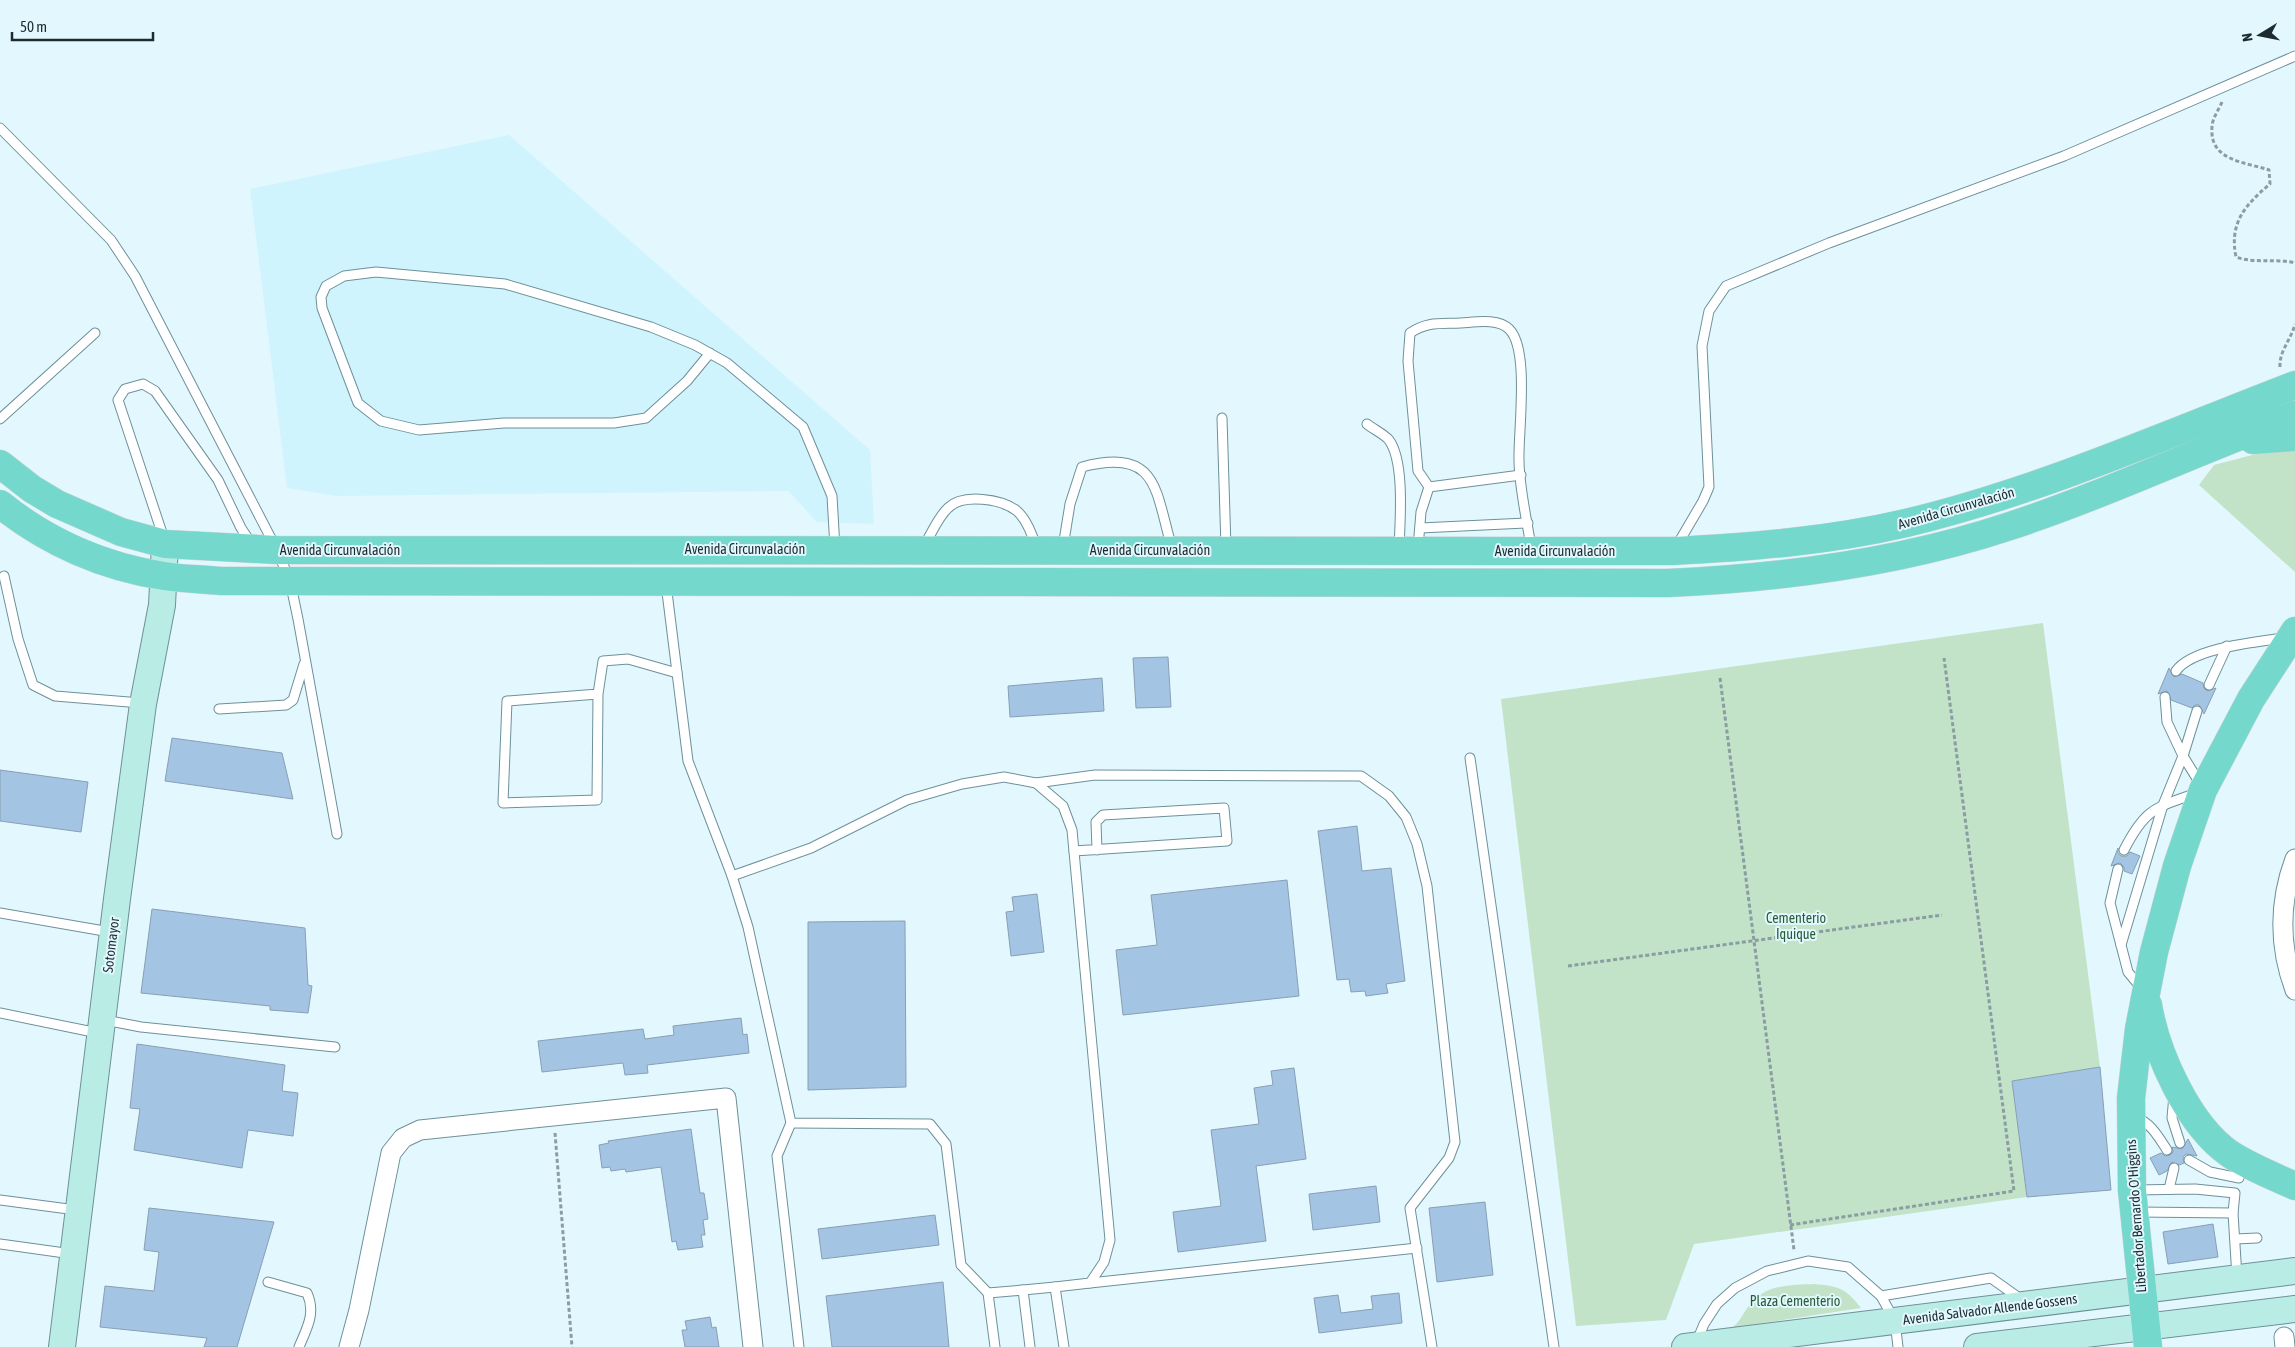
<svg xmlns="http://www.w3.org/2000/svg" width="2295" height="1347" font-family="'Asap Condensed',sans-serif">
  <rect width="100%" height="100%" fill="#e2f8fe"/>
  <!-- built -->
  <path fill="#cff4fd" d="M 509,135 L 870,450 L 874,524 L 817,522 L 788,491 L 337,496 L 287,488 L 250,189 Z"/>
  <!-- green -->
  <g fill="#c2e3c8">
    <path d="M 2275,449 L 2295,449 L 2295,572 L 2199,485 L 2214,465 Z"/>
    <path d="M 2043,623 L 2100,1067 L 2012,1081 L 2027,1197 L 1694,1244 L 1666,1320 L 1576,1326 L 1501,699 Z"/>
    <path d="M 1814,1284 C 1838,1286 1846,1288 1861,1308 L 1732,1328 C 1742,1320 1745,1308 1754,1300 C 1770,1284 1794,1285 1814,1284 Z"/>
  </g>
  <!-- building -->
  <g fill="#a4c4e3" stroke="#889fb4">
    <path d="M 1168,657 L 1171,707 L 1136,708 L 1133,658 Z"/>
    <path d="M 2169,668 L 2174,677 L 2182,674 L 2203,683 L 2204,688 L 2207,691 L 2216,688 L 2204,714 L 2199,705 L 2195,705 L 2192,708 L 2171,700 L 2167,691 L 2158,694 Z"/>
    <path d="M 1102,678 L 1104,711 L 1010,717 L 1008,686 Z"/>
    <path d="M 172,738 L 282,753 L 293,799 L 165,781 Z"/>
    <path d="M 0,770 L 88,782 L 81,832 L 0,821 Z"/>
    <path d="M 1357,826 L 1362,871 L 1391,868 L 1405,981 L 1386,984 L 1388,993 L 1366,996 L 1365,991 L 1351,992 L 1349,979 L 1337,980 L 1318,831 Z"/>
    <path d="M 2118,848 L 2118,853 L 2121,856 L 2127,856 L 2130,852 L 2140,856 L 2132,874 L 2124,871 L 2124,867 L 2120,863 L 2111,866 Z"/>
    <path d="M 1287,880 L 1299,996 L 1123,1015 L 1116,950 L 1157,945 L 1151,895 Z"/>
    <path d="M 1037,894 L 1044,952 L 1011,956 L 1006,912 L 1014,911 L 1012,897 Z"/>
    <path d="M 152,909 L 305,928 L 308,985 L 312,986 L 308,1013 L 270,1010 L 270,1006 L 141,993 Z"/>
    <path d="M 905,921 L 906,1087 L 808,1090 L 808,922 Z"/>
    <path d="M 741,1018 L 743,1035 L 747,1034 L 749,1053 L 647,1065 L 648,1073 L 625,1075 L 623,1063 L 542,1072 L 538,1041 L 643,1029 L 645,1039 L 674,1035 L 673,1026 Z"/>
    <path d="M 137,1044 L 285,1065 L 282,1091 L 298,1093 L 293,1136 L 248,1130 L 242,1168 L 134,1150 L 140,1109 L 130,1108 Z"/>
    <path d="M 2100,1067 L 2111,1190 L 2027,1197 L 2012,1081 Z"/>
    <path d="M 1294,1068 L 1306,1159 L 1256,1166 L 1266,1241 L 1178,1252 L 1173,1212 L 1221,1206 L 1211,1130 L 1259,1124 L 1254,1088 L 1273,1085 L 1271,1071 Z"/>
    <path d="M 691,1129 L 700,1193 L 704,1193 L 708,1219 L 703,1220 L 705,1235 L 701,1235 L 703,1247 L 678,1250 L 676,1241 L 672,1242 L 661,1167 L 626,1172 L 625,1169 L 611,1171 L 610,1167 L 602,1168 L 599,1145 L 609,1143 L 608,1141 Z"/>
    <path d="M 2188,1139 L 2197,1156 L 2186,1154 L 2183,1157 L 2184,1163 L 2179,1165 L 2172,1162 L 2167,1171 L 2159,1175 L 2150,1158 L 2161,1153 L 2165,1156 L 2170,1155 L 2173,1152 L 2172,1147 L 2182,1149 Z"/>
    <path d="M 1376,1186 L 1380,1222 L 1313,1230 L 1309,1194 Z"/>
    <path d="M 1485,1202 L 1493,1275 L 1437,1282 L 1429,1208 Z"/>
    <path d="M 149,1208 L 274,1222 L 237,1347 L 204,1347 L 207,1338 L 100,1327 L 105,1286 L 154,1291 L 159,1252 L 144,1250 Z"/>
    <path d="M 935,1215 L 939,1245 L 822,1259 L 818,1229 Z"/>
    <path d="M 2213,1224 L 2218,1257 L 2168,1264 L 2163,1232 Z"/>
    <path d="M 943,1282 L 949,1347 L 832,1347 L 826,1296 Z"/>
    <path d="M 1399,1293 L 1402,1323 L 1319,1333 L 1314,1298 L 1338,1295 L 1341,1313 L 1373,1309 L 1371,1296 Z"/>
    <path d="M 710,1317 L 712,1328 L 716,1327 L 719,1347 L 685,1347 L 682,1330 L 687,1330 L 685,1321 Z"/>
  </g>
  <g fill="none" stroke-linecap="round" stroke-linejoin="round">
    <!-- lane casing -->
    <g stroke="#6e9099" stroke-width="11">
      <g id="lane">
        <path d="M 0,128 L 111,240 L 135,276 L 277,550 L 290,581 L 298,619 L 337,834"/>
        <path d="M 710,353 L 687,381 L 646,418 L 614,423 L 504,423 L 419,430 L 381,421 L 358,403 L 322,308 L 321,297 L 326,286 L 344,276 L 376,272 L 505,284 L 651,327 L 695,345 L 727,363 L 803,427 L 832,496 L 835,548"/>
        <path d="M 1222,418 L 1226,548"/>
        <path d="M 0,419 L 95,333"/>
        <path d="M 1367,424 C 1373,429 1384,434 1389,440 C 1405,462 1400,521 1399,548"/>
        <path d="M 1429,487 L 1418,471 L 1408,361 L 1410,333 C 1428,321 1441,324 1461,323 C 1476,322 1498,318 1509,329 C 1530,349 1518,432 1519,460 C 1519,487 1527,520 1531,547"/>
        <path d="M 1429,487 L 1521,475"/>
        <path d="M 1420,528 L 1528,523"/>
        <path d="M 164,539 L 118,400 L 125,389 L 143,384 L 155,391 L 218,480 L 241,528 L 251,543"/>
        <path d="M 923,547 C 931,535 938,517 948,508 C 963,493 1002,499 1017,511 C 1027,520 1032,535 1037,548"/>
        <path d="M 1063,547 L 1070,504 L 1082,467 C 1159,447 1155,491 1172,548"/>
        <path d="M 1676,547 L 1703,501 L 1709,487 L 1702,346 L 1709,311 L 1726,286 L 1829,243 L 2064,156 L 2295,56"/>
        <path d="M 1418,548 L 1421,512 L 1429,487"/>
        <path d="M 4,576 L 18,639 L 33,685 L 55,696 L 141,703"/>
        <path d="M 666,584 L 688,761 L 732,876 L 748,927 L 791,1123 L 930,1124 L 946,1144 L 961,1265 L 988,1293 L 1023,1290 L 1030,1347"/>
        <path d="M 2176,671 C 2192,648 2256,642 2283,638"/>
        <path d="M 2209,685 L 2227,646"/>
        <path d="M 598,694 L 597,800 L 503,803 L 507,701 L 598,694 L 603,661 L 628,659 L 677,673"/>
        <path d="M 2165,697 L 2167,722 L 2183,756 L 2201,785"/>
        <path d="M 219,709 L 286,705 L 293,700 L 304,664"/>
        <path d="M 1470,758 L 1554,1347"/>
        <path d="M 1036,783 L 1095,775 L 1361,776 L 1389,796 L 1406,817 L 1417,844 L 1427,886 L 1455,1142 L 1449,1158 L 1410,1208 L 1432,1347"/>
        <path d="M 2124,850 C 2145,809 2154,808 2197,793"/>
        <path d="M 1074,851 L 1227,841 L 1224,808 L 1103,815 L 1096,822 L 1097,850"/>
        <path d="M 2118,869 L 2110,903 L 2128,972 L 2142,989"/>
        <path d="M 732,876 L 811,848 L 907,800 L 962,784 L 1004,777 L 1036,783 L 1063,806 L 1072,830 L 1110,1240 L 1104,1262 L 1090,1283 L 1055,1287 L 1064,1347"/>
        <path d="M 0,913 L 110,932"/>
        <path d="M 2121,945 L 2163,805 L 2183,756 L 2197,711"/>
        <path d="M 0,1013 L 98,1033"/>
        <path d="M 105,1020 L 141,1027 L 335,1047"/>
        <path d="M 2174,1095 L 2172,1118 L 2180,1143"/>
        <path d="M 2135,1117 C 2151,1123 2158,1136 2167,1150"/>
        <path d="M 791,1123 L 777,1156 L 799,1347"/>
        <path d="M 2189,1160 L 2210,1172 L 2239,1178"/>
        <path d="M 2169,1189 L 2174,1168"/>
        <path d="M 2135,1190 L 2195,1189 L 2235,1193 L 2233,1213 L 2237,1277"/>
        <path d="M 0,1200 L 76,1210"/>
        <path d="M 2136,1212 L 2233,1213"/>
        <path d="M 2235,1239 L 2257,1238"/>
        <path d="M 0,1244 L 72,1254"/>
        <path d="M 268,1282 L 307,1293 C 316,1313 307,1328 299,1347"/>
        <path d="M 1090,1283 L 1417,1248"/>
        <path d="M 1023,1290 L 1055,1287"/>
        <path d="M 988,1293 L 995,1347"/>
        <path d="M 1881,1296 L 1991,1278 L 2022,1300"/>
        <path d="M 1697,1341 L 1704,1324 L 1717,1304 L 1735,1288 L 1767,1271 L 1808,1261 L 1848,1267 L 1881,1296 L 1895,1321 L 1898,1347"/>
      </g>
    </g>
    <!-- street casing -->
    <g stroke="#6e9099" stroke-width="21">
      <g id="street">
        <path d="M 2295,859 C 2279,902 2279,947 2295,990"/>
        <path d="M 2284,1337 L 2285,1347"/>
        <path d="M 349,1347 L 359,1310 L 391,1153 L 403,1138 L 420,1130 L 726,1098 L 753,1347"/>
      </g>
    </g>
    <!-- secondary casing -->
    <g stroke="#6e9099" stroke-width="28">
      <g id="secondary">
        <path d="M 62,1347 L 117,899 L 143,704 L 162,605 L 165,544"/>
        <path d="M 1685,1347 L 2295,1271"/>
        <path d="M 1977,1347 L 2295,1309"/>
      </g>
    </g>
    <!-- primary casing -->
    <g stroke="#d2d5d5" stroke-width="29">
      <g id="primary">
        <path d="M 2253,440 L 2295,437"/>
        <path d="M 0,464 L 32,489 L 57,504 L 121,532 L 165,544 L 277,550 L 1673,551 C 1751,547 1829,541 1906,523 C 2040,491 2167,434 2295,385"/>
        <path d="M 0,504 C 47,542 104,567 164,576 C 182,579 202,579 221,581 L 1668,583 C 1784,578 1899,563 2010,526 C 2107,494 2199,450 2295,415"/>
        <path d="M 2148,1005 C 2156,1053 2188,1125 2230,1154 C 2250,1167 2273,1176 2295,1186"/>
        <path d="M 2148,1347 L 2132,1190 L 2131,1098 L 2139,1029 L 2154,952 L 2177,866 L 2203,790 L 2251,699 L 2295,631"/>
      </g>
    </g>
    <!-- path -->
    <g stroke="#8a9da2" stroke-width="3" stroke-dasharray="4 2.5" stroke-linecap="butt">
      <path d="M 2222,102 C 2219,109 2212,119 2212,127 C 2209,161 2245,162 2269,170 L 2270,184 C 2245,205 2229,223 2236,257 C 2256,264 2275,258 2295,263"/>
      <path d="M 2280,367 C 2279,351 2291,340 2295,324"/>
      <path d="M 1720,678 L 1794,1250"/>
      <path d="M 1568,966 L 1942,915"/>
      <path d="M 555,1133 L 572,1347"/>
      <path d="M 1790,1225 L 2014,1191 L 1944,658"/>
    </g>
    <!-- lane -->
    <use href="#lane" stroke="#fff" stroke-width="9"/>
    <!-- street -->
    <use href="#street" stroke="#fff" stroke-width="19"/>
    <!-- secondary -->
    <use href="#secondary" stroke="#baece6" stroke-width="26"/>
    <!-- primary -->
    <use href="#primary" stroke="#75d8cd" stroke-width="28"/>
  </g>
  <g text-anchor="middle" stroke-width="4" stroke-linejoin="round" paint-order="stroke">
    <!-- street labels -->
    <g font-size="14" fill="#1d2b2f" stroke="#e2f8fe">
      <text transform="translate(1956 508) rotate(-16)" y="5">Avenida Circunvalación</text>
      <text x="745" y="554">Avenida Circunvalación</text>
      <text x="340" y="555">Avenida Circunvalación</text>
      <text x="1150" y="555">Avenida Circunvalación</text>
      <text x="1555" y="556">Avenida Circunvalación</text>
      <text transform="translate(111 945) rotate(-83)" y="5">Sotomayor</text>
      <text transform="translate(2136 1216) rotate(-94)" y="5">Libertador Bernardo O'Higgins</text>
      <text transform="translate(1990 1309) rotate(-7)" y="5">Avenida Salvador Allende Gossens</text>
    </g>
    <!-- park labels -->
    <g font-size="14" fill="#275c36" stroke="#e2f8fe">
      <text x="1796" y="923">Cementerio<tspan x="1796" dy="16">Iquique</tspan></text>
      <text x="1795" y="1306">Plaza Cementerio</text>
    </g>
  </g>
  <!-- north arrow -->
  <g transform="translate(2260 35) rotate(260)" stroke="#e2f8fe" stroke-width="4" paint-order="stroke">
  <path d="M0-4L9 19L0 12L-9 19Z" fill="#1d2b2f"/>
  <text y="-8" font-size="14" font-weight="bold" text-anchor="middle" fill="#1d2b2f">N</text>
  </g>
  <!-- scale -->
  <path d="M12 32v8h141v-8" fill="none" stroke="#1d2b2f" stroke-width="2.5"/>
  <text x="20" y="32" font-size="15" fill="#1d2b2f" stroke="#e2f8fe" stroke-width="4" paint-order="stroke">50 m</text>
</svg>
